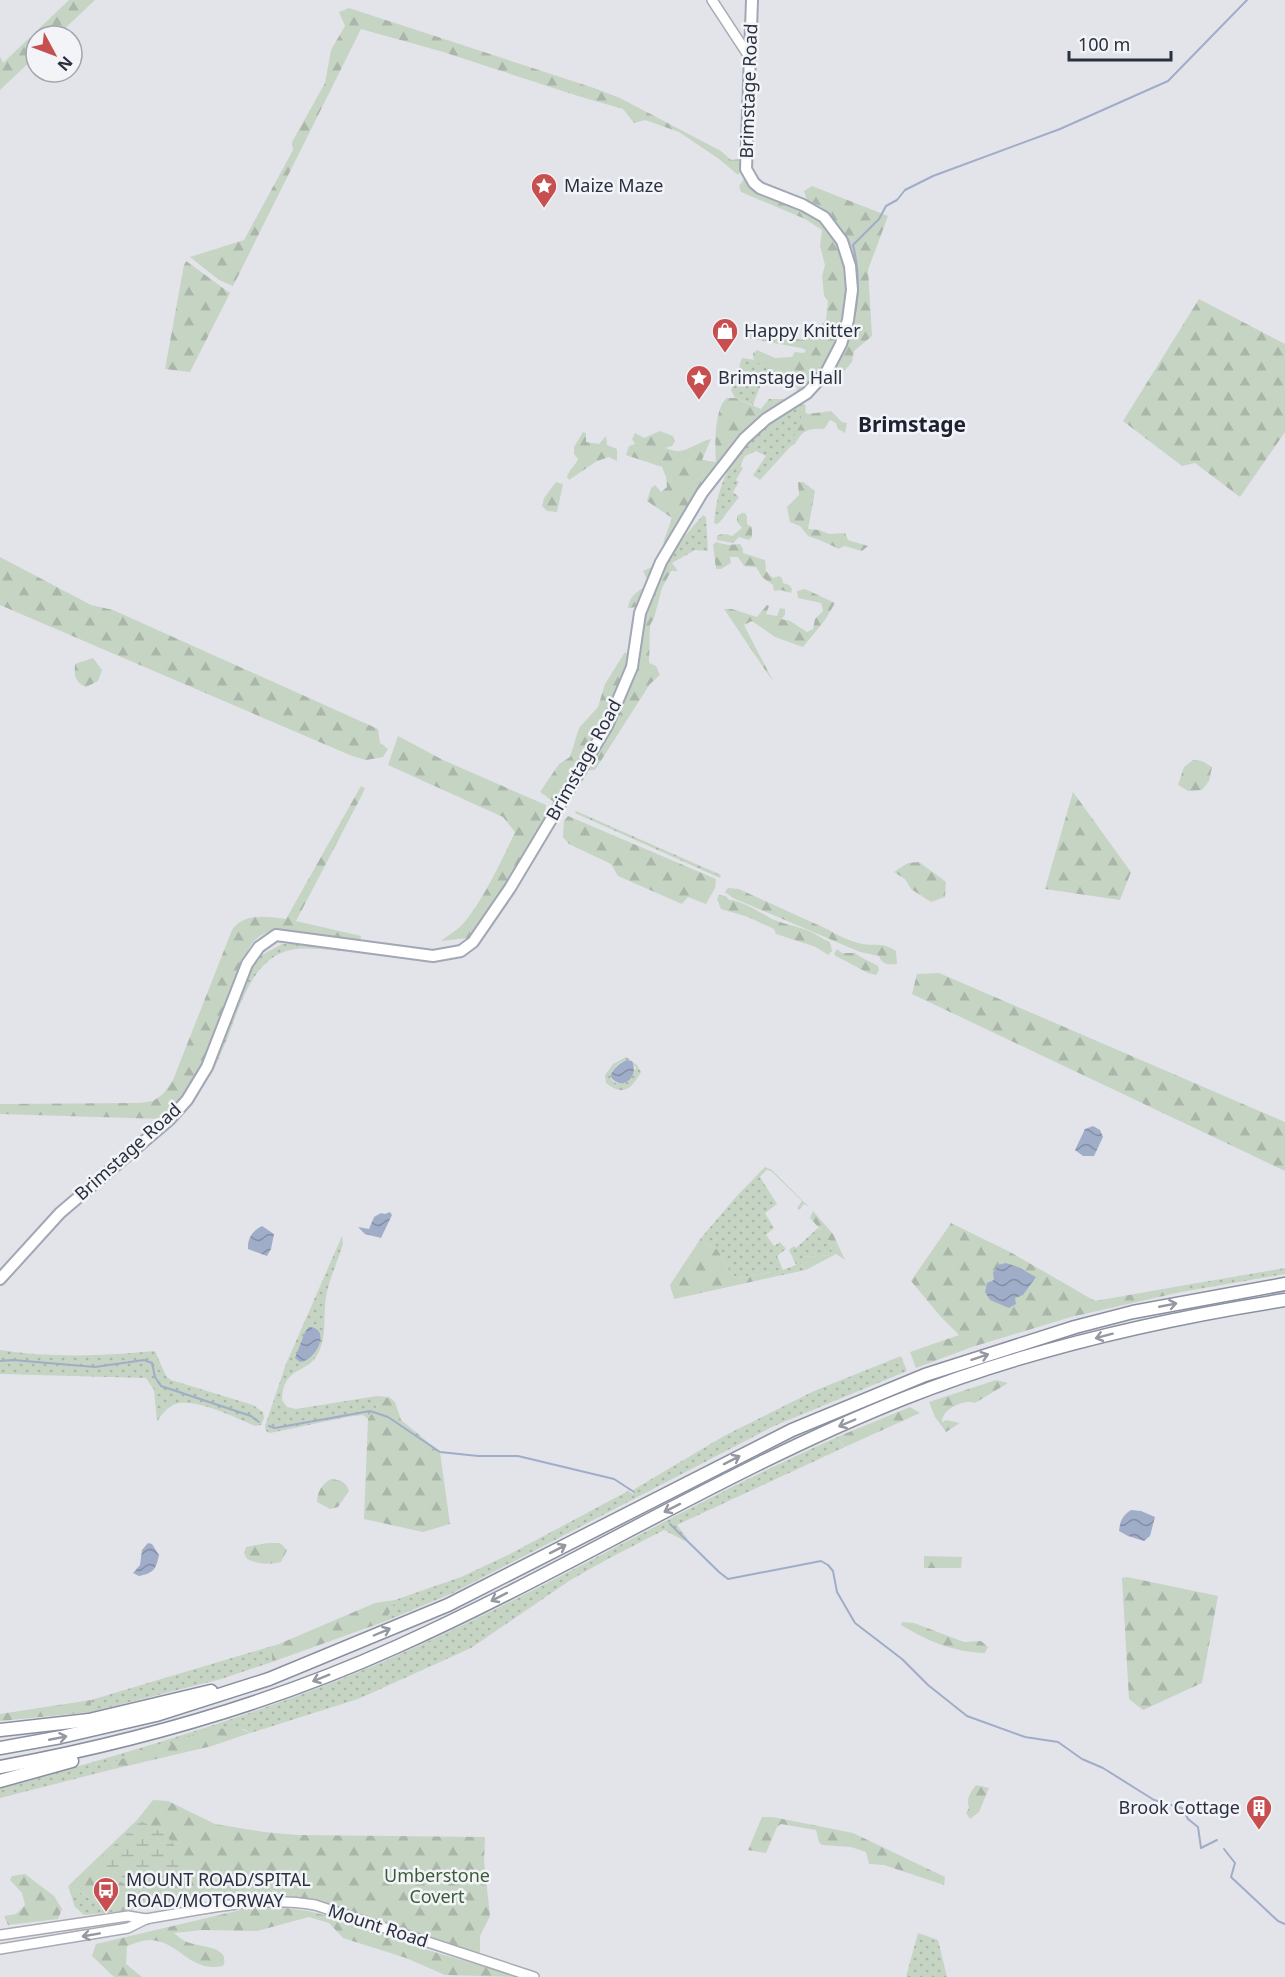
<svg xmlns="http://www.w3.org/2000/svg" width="1285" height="1977" font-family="'Noto Sans',sans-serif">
  <defs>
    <pattern id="grass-dots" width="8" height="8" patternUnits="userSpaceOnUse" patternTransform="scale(1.5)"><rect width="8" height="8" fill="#c6d4c4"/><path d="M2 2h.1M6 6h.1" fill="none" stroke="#aab6aa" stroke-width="1.8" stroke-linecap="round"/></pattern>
    <pattern id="forest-firs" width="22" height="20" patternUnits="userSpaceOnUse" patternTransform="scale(1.5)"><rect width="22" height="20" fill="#c6d4c4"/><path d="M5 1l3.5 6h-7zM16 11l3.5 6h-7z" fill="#aab6aa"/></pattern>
    <pattern id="wetland-marsh" width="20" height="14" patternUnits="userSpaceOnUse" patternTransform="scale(1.5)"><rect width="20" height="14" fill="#c6d4c4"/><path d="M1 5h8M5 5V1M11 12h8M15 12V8" fill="none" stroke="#aab6aa"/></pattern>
    <pattern id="water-waves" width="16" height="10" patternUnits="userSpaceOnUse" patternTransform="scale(1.5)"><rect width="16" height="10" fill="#a0adc8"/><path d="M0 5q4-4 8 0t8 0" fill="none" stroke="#838da4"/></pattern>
  </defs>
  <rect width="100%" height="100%" fill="#e3e4ea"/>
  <!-- grass -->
  <g fill="url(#grass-dots)">
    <path d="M 742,358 L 769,362 L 773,376 L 761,384 L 753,405 L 735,398 L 731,390 Z"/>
    <path d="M 804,404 L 803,426 L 791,446 L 760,480 L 753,475 L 766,456 L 756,451 L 745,456 L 740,466 L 743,468 L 736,480 L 739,482 L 733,492 L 739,497 L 719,523 L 716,524 L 714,523 C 718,476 739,441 779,416 C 787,411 795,405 804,404 Z"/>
    <path d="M 703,515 L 706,517 L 708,551 L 695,550 L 672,563 L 668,562 L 684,537 Z"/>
    <path d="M 576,811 L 721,875 L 720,878 L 575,813 Z"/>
    <path d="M 282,944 L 294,944 L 354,952 C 333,951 310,946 290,950 C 252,959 240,1006 228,1037 C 222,1051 216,1065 210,1079 L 251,968 L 258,957 Z"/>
    <path d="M 626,1057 L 631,1060 C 621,1059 614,1067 610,1076 C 614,1086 620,1084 628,1081 L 636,1068 L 632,1061 L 637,1065 L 641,1072 C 631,1089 624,1097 606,1083 L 605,1075 L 613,1064 Z"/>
    <path d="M 765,1167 L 772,1170 L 809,1207 L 804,1204 L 799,1210 L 797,1208 L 802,1201 L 771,1171 L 766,1170 L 760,1177 L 777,1204 L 765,1213 L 774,1228 L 766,1235 L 774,1246 L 780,1242 L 786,1249 L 777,1256 L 783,1270 L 796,1265 L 789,1250 L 794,1246 L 796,1248 L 818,1228 L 821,1230 L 823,1240 L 830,1240 L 832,1251 L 828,1255 L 804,1257 L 801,1265 L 806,1270 L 773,1277 L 770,1272 L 740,1278 L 732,1275 L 717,1249 L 706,1244 L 701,1238 L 735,1198 Z"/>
    <path d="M 342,1236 L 343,1244 C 338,1261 329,1279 326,1297 C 323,1315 327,1334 319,1352 C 308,1375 283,1365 282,1400 L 287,1407 L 296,1409 L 377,1396 L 389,1397 L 381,1400 L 368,1419 L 363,1415 L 347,1417 L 270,1433 L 266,1431 L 265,1426 L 286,1364 Z"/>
    <path d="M 1285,1268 L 1285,1274 L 1181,1292 L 1180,1286 Z"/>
    <path d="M 0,1350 C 52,1358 103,1356 155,1351 L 166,1376 L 171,1380 L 253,1405 L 263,1412 L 264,1418 L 261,1425 L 255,1426 C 235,1418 193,1396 173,1405 C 166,1409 161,1415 157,1422 L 154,1390 L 146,1378 L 0,1374 Z"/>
    <path d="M 901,1356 L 907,1371 L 774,1426 L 453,1593 L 386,1621 L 395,1600 L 461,1577 L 508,1555 L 628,1491 L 633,1494 L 635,1491 L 633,1490 L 724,1436 L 814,1391 Z"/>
    <path d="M 842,1435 L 839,1441 L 845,1447 L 677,1525 L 687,1538 L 685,1541 L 664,1530 L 604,1561 L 569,1581 L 471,1648 L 358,1699 L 257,1731 L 250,1733 L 244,1729 L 140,1751 L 110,1764 L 110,1770 L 0,1798 L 0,1788 C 141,1749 284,1708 418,1646 C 561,1581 697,1499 842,1435 Z"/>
    <path d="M 279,1644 L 272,1651 L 272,1662 L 221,1679 L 91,1712 L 91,1700 Z"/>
    <path d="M 68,1886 L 116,1912 L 84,1915 L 75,1907 Z"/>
    <path d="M 918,1933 L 938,1940 L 947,1977 L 906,1977 Z"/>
  </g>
  <!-- forest -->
  <g fill="url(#forest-firs)">
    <path d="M 69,0 L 95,0 L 57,36 L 36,36 L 36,56 L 0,90 L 0,56 L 3,63 Z"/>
    <path d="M 349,8 L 594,88 L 620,98 L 721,151 L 731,160 L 741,159 L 740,172 L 738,175 L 719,159 L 679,132 L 645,120 L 634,123 L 623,109 L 578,96 L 440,51 L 361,29 L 233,286 L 219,280 L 190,257 L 244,240 L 293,150 L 292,142 L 325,83 L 331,50 L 345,26 L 339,12 Z"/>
    <path d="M 744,179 L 757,189 L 831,219 L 832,216 L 820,206 L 807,200 L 804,191 L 812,186 L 888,216 L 868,270 L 872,336 L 854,351 L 852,362 L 841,375 L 842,381 L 840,382 L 833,371 L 825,369 L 813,382 L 793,397 L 798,388 L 773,376 L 768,362 L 760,364 L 754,361 L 753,353 L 757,350 L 775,358 L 792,357 L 795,352 L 804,353 L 806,350 L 801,348 L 748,338 L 749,334 L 805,340 L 826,320 L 828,301 L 824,296 L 822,276 L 825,265 L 820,246 L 822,230 L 805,219 L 741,192 L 739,186 Z"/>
    <path d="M 186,261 L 230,293 L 190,372 L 165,369 L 184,265 Z"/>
    <path d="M 1199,299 L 1285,344 L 1285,432 L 1240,497 L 1195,463 L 1182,466 L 1123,421 Z"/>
    <path d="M 727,398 L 735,398 L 761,409 L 769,399 L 784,399 L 784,403 L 719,463 L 708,476 L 666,544 L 663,543 L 672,518 L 647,501 L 651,488 L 655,485 L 661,492 L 667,487 L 666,477 L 662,467 L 626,455 L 629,446 L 635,444 L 632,439 L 635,433 L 644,438 L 660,431 L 673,436 L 675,441 L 672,446 L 665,448 C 670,449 674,452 679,451 C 688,451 700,441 711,439 L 702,460 L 716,462 C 715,447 714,408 727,398 Z"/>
    <path d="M 804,404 L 806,406 L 805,412 L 808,414 L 831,411 L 842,422 L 847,423 L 845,433 L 838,429 L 836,423 L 830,420 L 824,429 C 808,428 803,430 795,444 L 791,446 L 791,441 L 801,424 L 801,406 Z"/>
    <path d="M 583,432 L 586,433 L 586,442 L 599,444 L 606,436 L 607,445 L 617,449 L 617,461 L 609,457 L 597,461 L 569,480 L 567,477 C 569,470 575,466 578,459 L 574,454 L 574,447 Z"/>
    <path d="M 556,482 L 563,484 L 557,512 L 547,511 L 542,506 L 544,498 Z"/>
    <path d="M 798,482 L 803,482 L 815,491 L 808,529 L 819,530 L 829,534 L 845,533 L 848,540 L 868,546 L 862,551 L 844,546 L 839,549 L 822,541 L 808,536 L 800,526 L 790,522 L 787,507 L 799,495 Z"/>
    <path d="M 742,513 L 745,513 L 747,517 L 747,524 L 752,527 L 752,537 L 749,540 L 739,537 L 733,543 L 717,540 L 717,536 C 722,533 727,534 732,536 L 742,528 L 737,522 L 737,516 Z"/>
    <path d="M 716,542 L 728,545 L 740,544 L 743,549 L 743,553 L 765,560 L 766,571 L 773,578 L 779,576 L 782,578 L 783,583 L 789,585 L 792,589 L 791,593 L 781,590 L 774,591 L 773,585 L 762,577 L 756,567 L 744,566 L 738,557 L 730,557 L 731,563 L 721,569 L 716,569 L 713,545 Z"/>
    <path d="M 0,557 L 91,605 L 113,610 L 378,729 L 380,743 L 388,749 L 383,757 L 366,760 L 352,756 L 0,605 Z"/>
    <path d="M 668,562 L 672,563 L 678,571 L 671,571 L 662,588 L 654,618 L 650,625 L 649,663 L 656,666 L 660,675 L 650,684 L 595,770 L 582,771 L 554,802 L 540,792 L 559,764 L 570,757 L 579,728 L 598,707 L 605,684 L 625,652 L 635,662 L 637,607 L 628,608 C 629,599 634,594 641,589 L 650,592 L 652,589 L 643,571 L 654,566 L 664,569 Z"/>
    <path d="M 805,589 L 835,603 L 825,620 L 803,647 L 775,637 L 752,621 L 744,625 L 774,683 L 724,609 L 732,609 L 757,617 L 767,605 L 769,606 L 766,614 L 777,616 L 780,608 L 785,609 L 785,615 L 781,619 L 790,621 L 807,632 L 813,629 L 815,619 L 823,611 L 821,603 L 798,598 L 797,591 Z"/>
    <path d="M 93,658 L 102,670 L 98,681 L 86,687 C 75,683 74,675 75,664 Z"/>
    <path d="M 398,736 L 443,760 L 546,805 L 545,817 L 534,840 L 518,868 L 480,926 L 468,938 L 441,941 C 447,936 454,932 460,927 C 480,907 503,858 515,832 L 503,817 L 388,765 Z"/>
    <path d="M 1193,760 L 1202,761 L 1212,767 L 1209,781 L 1202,790 L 1188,791 L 1178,785 L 1184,767 Z"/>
    <path d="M 361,786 L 365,788 L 363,793 L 296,921 L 361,936 L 360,942 L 275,931 C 262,933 256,937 249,948 C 224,1006 209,1073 163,1119 L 0,1114 L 0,1104 L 139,1103 L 153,1101 L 163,1094 L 173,1080 L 232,930 C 243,913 268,916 286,919 Z"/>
    <path d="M 1073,792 L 1131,872 L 1120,900 L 1045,889 Z"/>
    <path d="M 568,816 L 716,879 L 715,888 L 706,904 L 688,897 L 682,904 L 618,876 L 611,864 L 569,844 L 563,837 L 564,821 Z"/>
    <path d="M 919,862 L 946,882 L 945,897 L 931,902 L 911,889 L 905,879 L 894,872 L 908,863 Z"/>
    <path d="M 728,888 L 739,889 L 829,930 C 840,937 850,941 862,944 C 874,946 884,942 896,951 L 897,964 C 887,965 883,965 879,956 L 860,952 L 733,898 L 725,892 Z"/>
    <path d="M 719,895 L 726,896 L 729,900 C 741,900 761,913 772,919 C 783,924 797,926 809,931 C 816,934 822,939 830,942 L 832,951 L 828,955 L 816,947 L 776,934 L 774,929 L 748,917 L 721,909 L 717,899 Z"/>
    <path d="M 837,949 L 842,953 L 855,953 C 862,959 870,961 878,966 L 879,970 L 876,975 L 868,973 L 836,956 L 834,954 Z"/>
    <path d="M 939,973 L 1285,1122 L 1285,1171 L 912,994 L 917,974 Z"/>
    <path d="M 813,1211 L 833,1234 L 845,1260 L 836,1254 L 806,1270 L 800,1263 L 804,1257 L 828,1255 L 832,1251 L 830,1240 L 823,1240 L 820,1237 L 821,1230 L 810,1218 Z"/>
    <path d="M 951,1223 L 1010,1252 L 1095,1301 L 1180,1286 L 1181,1292 L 1071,1317 L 972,1347 L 916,1368 L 910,1352 L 959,1335 L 940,1316 L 911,1281 Z"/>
    <path d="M 701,1238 L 706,1244 L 717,1249 L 732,1275 L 740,1278 L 771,1272 L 773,1277 L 674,1299 L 670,1285 Z"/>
    <path d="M 996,1380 L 1008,1383 L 975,1403 C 964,1399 942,1409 942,1422 L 946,1420 L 960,1423 L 946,1432 L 935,1417 L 929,1402 Z"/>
    <path d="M 389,1397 L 395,1402 L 401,1420 L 440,1452 L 450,1524 L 423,1532 L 364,1519 L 368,1419 L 381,1400 Z"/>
    <path d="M 910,1407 L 920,1413 L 845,1447 L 839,1440 L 842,1435 Z"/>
    <path d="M 331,1479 C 341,1480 346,1482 349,1491 L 338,1507 L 330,1509 L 317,1502 C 317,1492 322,1484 331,1479 Z"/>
    <path d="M 267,1543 L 280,1543 L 287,1550 L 281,1562 C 269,1565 258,1564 247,1559 L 244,1553 L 246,1547 Z"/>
    <path d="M 924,1556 L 962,1557 L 961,1568 L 924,1568 Z"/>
    <path d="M 1127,1577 L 1218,1596 L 1202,1683 L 1143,1710 L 1129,1699 L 1122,1578 Z"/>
    <path d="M 395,1600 L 386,1621 L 272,1662 L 272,1651 L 279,1644 L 375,1603 Z"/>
    <path d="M 902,1622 L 914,1623 L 964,1642 L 981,1641 L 988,1647 L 985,1653 C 953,1652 928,1641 901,1625 Z"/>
    <path d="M 91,1700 L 91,1712 L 0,1721 L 0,1714 Z"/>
    <path d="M 237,1727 L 250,1733 L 212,1746 L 110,1770 L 110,1764 L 140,1751 L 166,1745 L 207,1730 Z"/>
    <path d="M 976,1785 L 989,1788 L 979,1812 L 970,1819 L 966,1813 L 969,1808 C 966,1798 970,1793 976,1785 Z"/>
    <path d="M 153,1800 L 168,1801 L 215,1824 L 264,1832 L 297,1835 L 485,1837 L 484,1861 L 490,1916 L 480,1936 L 480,1953 L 312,1901 L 282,1895 L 259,1897 L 225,1895 L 116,1912 L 68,1886 L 137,1820 Z"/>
    <path d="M 762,1817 L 773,1817 L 853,1833 L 945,1877 L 944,1885 L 884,1865 L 869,1864 L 866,1852 L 851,1847 L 822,1845 L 819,1842 L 816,1830 L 781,1824 L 777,1827 L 766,1853 L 748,1850 Z"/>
    <path d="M 25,1874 L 54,1896 L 62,1909 L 58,1919 L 8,1925 L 4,1916 L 16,1914 L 25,1905 L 22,1893 L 10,1880 L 12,1876 Z"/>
    <path d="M 277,1907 L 308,1911 L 356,1923 L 407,1944 L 519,1977 L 445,1975 L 406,1958 L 343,1938 L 329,1923 L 309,1917 L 257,1931 L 202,1930 L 174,1933 C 178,1936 182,1940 187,1942 C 198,1947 232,1946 223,1966 C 190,1973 179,1941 150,1940 C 143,1940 133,1944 127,1946 L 126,1964 L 142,1977 L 114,1977 L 92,1956 L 96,1944 L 245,1909 Z"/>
  </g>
  <!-- wetland -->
  <path fill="url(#wetland-marsh)" d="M 141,1821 L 166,1835 L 177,1849 L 185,1872 L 181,1884 L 172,1895 L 141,1892 L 100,1872 L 102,1856 Z"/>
  <!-- water -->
  <g fill="url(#water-waves)">
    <path d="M 627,1060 L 632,1061 C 640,1077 621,1093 610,1076 C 614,1068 619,1063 627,1060 Z"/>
    <path d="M 1093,1126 L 1100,1130 L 1103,1137 L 1094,1156 L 1083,1156 L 1075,1150 L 1085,1129 Z"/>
    <path d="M 390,1212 L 392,1215 L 381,1238 L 365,1234 L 358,1227 L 369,1229 L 374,1217 L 381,1213 L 385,1214 Z"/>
    <path d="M 262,1226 L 274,1234 L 271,1249 L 267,1256 L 248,1249 C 247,1239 253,1230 262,1226 Z"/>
    <path d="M 1006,1263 L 1018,1267 L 1036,1277 L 1023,1295 L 1015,1298 L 1016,1304 L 1009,1308 L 990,1300 L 985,1292 L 987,1283 L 994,1280 L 993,1273 L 998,1265 Z"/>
    <path d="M 309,1327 C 332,1328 316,1361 300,1362 L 295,1358 L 305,1332 Z"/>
    <path d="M 1131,1510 L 1141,1511 L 1155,1517 L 1150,1536 L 1144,1541 L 1128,1536 L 1119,1531 C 1120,1521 1122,1516 1131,1510 Z"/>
    <path d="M 148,1543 L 152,1544 L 159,1555 C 156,1569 154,1573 139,1576 L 133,1573 L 140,1565 L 142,1550 Z"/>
  </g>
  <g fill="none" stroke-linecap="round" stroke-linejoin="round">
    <!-- stream -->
    <g stroke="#a0adc8" stroke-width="2">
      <path d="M 835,368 C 856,328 864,289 853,245 L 879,219 L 886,206 L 897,200 L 905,190 L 933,176 L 1060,129 L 1168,81 L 1247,0"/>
      <path d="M 0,1361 L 13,1360 L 95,1367 L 144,1360 L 152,1363 L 155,1377 L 161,1386 L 251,1416 L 259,1422"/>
      <path d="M 269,1426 L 275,1428 L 370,1411 L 388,1417 L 440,1452 L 478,1456 L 518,1456 L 614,1479 L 634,1492"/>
      <path d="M 670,1524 L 719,1572 L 728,1579 L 821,1561 L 828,1565 L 833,1571 L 837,1592 L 855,1623 L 902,1659 L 928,1685 L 967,1716 L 1025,1737 L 1058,1742 L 1082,1759 L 1103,1768 L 1154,1800 L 1182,1808 L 1188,1819 L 1198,1827 L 1201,1848 L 1217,1840"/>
      <path d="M 1224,1849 L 1235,1863 L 1231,1877 L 1278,1921 L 1285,1924"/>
    </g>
    <!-- secondary casing -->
    <g stroke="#a8aab4" stroke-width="12">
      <g id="secondary">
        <path d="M 712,0 L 750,58"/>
        <path d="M 0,1935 L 128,1916 L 146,1919 C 202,1910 259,1895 315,1905 L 534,1977"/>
        <path d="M 0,1949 L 128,1928 L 146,1919"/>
      </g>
    </g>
    <!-- primary casing -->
    <g stroke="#a2a7b5" stroke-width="14">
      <path id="primary" d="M 0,1279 L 60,1213 L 169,1120 L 187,1100 L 207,1067 L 247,964 L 259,947 L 276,935 L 433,956 L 461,951 L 473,942 L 510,888 L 607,726 L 632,667 L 640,613 L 661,562 L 702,493 L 744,439 L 766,419 L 807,393 L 827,371 L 841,344 L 848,320 L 852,290 L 850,266 L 842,241 L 824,217 L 803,205 L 760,188 L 754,183 L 746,169 L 752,0"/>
    </g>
    <!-- highway casing -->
    <g stroke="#8b90a0" stroke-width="15">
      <g id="highway">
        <path d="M 0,1730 L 89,1720 L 211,1691"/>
        <path d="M 0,1748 L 61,1737 L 156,1715 L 269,1679 L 448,1605 L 792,1430 L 925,1375 L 1075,1327 L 1133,1312 L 1285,1284"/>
        <path d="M 0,1767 C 135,1742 270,1704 396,1647 C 568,1570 729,1468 905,1398 C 1026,1350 1156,1320 1285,1300"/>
        <path d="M 0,1781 L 72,1761"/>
      </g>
    </g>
    <!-- secondary -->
    <use href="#secondary" stroke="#fff" stroke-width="9"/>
    <!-- primary -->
    <use href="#primary" stroke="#fff" stroke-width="10"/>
    <!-- highway -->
    <use href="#highway" stroke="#fff" stroke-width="12"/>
  </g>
  <!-- one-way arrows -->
  <defs><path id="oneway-shaft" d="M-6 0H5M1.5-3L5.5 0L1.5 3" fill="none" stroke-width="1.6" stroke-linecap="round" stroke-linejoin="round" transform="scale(1.5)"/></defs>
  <g stroke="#9598a0">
    <use href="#oneway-shaft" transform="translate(1168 1305) rotate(-11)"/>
    <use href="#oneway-shaft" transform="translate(1104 1336) rotate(165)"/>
    <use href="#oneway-shaft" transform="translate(980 1357) rotate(-18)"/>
    <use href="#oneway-shaft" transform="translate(847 1423) rotate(157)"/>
    <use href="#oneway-shaft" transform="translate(732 1460) rotate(-27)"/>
    <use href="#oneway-shaft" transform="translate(672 1508) rotate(153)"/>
    <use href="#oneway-shaft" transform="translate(558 1549) rotate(-27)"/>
    <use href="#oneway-shaft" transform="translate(499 1597) rotate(153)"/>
    <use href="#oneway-shaft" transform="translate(382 1632) rotate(-23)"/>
    <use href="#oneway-shaft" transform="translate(321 1678) rotate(158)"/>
    <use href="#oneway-shaft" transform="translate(58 1738) rotate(-11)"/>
    <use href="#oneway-shaft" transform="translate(91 1935) rotate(170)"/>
  </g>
  <!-- icons -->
  <defs>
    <g id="sight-pin" transform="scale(1.35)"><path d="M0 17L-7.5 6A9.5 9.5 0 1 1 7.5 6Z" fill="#c84f4f" stroke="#f2f4f7"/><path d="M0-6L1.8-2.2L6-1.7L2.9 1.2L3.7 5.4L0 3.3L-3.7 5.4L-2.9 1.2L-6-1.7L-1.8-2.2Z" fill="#fff"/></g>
    <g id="shop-pin" transform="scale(1.35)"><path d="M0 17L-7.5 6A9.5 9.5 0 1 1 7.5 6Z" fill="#c84f4f" stroke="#f2f4f7"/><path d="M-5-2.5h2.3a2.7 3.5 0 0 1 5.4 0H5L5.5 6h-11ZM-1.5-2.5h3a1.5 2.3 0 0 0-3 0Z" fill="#fff"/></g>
    <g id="building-pin" transform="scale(1.35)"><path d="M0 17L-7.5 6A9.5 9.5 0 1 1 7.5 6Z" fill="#c84f4f" stroke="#f2f4f7"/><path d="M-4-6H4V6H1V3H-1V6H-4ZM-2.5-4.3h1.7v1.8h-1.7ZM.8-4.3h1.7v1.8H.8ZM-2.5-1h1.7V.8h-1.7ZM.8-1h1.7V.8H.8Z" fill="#fff"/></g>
    <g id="bus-pin" transform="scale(1.35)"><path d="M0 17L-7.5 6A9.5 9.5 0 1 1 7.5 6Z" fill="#c84f4f" stroke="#f2f4f7"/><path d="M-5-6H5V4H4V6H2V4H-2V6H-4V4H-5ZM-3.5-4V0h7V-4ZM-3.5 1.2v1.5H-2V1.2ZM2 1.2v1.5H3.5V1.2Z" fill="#fff"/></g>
  </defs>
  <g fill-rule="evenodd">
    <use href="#sight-pin" x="544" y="186"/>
    <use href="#shop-pin" x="725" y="331"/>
    <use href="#sight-pin" x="699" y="378"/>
    <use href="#building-pin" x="1259" y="1808"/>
    <use href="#bus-pin" x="106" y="1890"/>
  </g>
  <g text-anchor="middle" stroke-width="5" stroke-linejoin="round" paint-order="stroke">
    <!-- street labels -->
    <g font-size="18" fill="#2b3041" stroke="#f2f4f7">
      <text transform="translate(749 91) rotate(-88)" y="6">Brimstage Road</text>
      <text transform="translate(584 760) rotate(-61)" y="6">Brimstage Road</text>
      <text transform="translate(128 1152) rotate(-42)" y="6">Brimstage Road</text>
      <text transform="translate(378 1926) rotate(18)" y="6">Mount Road</text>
    </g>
    <!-- poi labels -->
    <g font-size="18" fill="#2b3041" stroke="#f2f4f7" text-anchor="start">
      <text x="564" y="192">Maize Maze</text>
      <text x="744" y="337">Happy Knitter</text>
      <text x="718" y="384">Brimstage Hall</text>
      <text x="1240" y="1814" text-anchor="end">Brook Cottage</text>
      <text x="126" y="1886">MOUNT ROAD/SPITAL<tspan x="126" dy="21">ROAD/MOTORWAY</tspan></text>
    </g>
    <!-- park labels -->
    <g font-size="18" fill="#3b5c39" stroke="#f2f4f7">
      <text x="437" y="1882">Umberstone<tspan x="437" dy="21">Covert</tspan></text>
    </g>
    <!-- quarter labels -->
    <g font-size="21" font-weight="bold" fill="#1d2132" stroke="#f2f4f7">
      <text x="912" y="432">Brimstage</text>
    </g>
  </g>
  <!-- north arrow -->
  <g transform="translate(54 54) rotate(131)"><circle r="28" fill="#f2f4f7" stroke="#a2a6ae" stroke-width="1.5"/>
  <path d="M0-4.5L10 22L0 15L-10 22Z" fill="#c84f4f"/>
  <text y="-9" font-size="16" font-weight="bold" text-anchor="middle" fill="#2b3041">N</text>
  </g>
  <!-- scale -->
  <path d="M1069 51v9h102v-9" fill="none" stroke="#2b3041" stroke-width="3"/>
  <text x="1078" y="51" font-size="18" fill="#2b3041" stroke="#f2f4f7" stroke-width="4.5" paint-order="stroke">100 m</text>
</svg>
